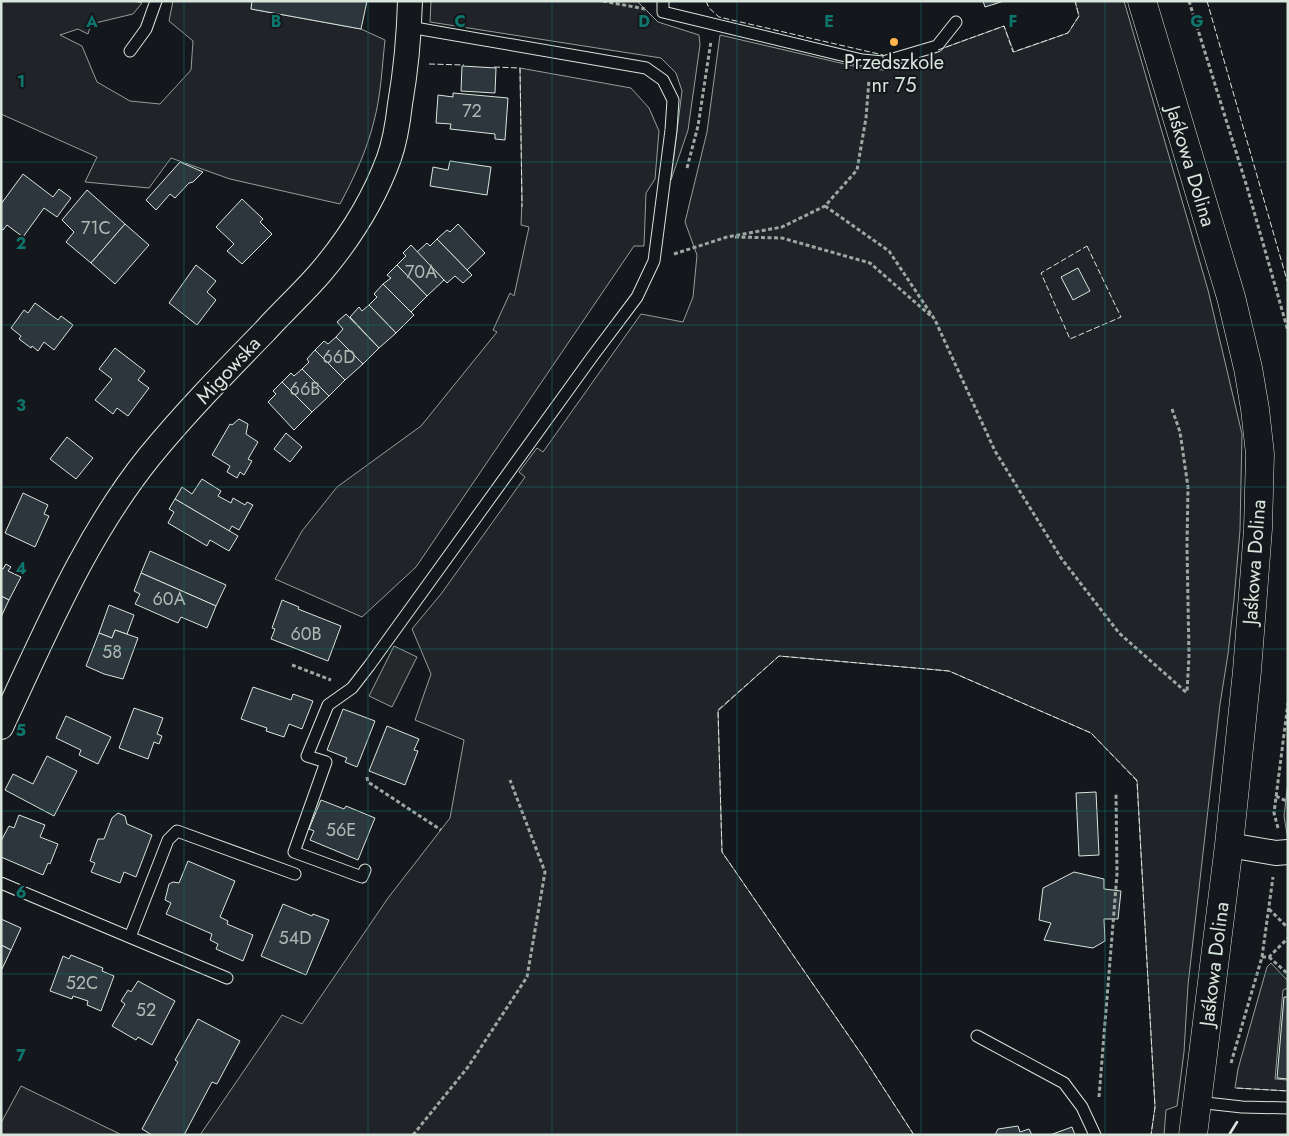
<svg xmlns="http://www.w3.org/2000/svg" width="1289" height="1136" font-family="Jost,sans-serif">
  <rect width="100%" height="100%" fill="#14181c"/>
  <!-- green -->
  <g fill="#202428" stroke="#939e99">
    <path d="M 1,1 L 134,1 L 142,3 L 133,14 L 91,24 L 88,34 L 78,29 L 60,35 L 82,46 L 97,82 L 130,101 L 160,104 L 191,70 L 193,41 L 169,21 L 173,1 L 252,1 L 251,9 L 361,29 L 385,40 C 382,67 381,95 374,121 C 367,150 354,178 340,204 L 230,179 L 171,158 L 149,188 L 85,182 L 97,157 L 1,114 Z"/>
    <path d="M 431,1 L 637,1 L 658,22 L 699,35 L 700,45 L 688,130 L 671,180 L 682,91 L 676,73 L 661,58 L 430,22 Z"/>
    <path d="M 1075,1 L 1124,1 L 1208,290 L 1242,434 L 1240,530 L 1234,600 L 1228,654 L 1220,704 L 1188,985 L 1184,1052 L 1177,1106 L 1166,1110 L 1164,1135 L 1151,1135 L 1155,1107 L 1137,780 L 1091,733 L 949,671 L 779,656 L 718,711 L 722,852 L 864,1058 L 914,1135 L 200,1135 L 282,1015 L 302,1024 L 388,898 L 450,818 L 464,740 L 415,720 L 431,674 L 412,629 L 441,594 L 525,477 L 519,472 L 537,448 L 543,452 L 641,314 L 683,322 L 693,297 L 697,255 L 685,222 L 707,132 L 720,35 L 862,68 L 883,70 L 1004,26 L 1014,52 L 1068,33 L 1079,16 Z"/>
    <path d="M 520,68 L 631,88 L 649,108 L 659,131 L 655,179 L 646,193 L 644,246 L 634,246 L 416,567 L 362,617 L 275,579 L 302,531 L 337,487 L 421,426 L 497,332 L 493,330 L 510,293 L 514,296 L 529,227 L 521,225 L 522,200 Z"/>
    <path d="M 1288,781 L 1288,840 L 1284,816 Z"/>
    <path d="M 1271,963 L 1288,981 L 1288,988 L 1283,990 L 1275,1079 L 1288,1080 L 1288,1091 L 1235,1088 L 1238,1069 L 1267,967 Z"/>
    <path d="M 21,1086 L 122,1135 L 1,1135 L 1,1123 Z"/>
  </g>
  <!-- parking -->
  <path fill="#24282b" stroke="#939e99" d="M 394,646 L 417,657 L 392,707 L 369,696 Z"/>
  <!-- building -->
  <g fill="#2c363c" stroke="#d8e6dc">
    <path d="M 252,1 L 367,1 L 361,29 L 251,9 Z"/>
    <path d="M 983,1 L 1004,1 L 985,7 Z"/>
    <path d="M 462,66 L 496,68 L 495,93 L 461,91 Z"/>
    <path d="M 453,93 L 508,98 L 505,140 L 495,139 L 495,134 L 450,129 L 451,124 L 436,123 L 438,95 L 453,97 Z"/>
    <path d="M 450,161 L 491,167 L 487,195 L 430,186 L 433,167 L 448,170 Z"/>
    <path d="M 180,162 L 203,172 L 193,182 L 189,183 L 175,198 L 170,194 L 156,210 L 146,200 Z"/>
    <path d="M 23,174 L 53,197 L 59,189 L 71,198 L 57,217 L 44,208 L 23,237 L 7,225 L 3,230 L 1,229 L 1,204 Z"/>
    <path d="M 87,190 L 125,224 L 91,263 L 66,242 L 74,232 L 62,220 Z"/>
    <path d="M 242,199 L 263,219 L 260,222 L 272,234 L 242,264 L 227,251 L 234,244 L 216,227 Z"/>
    <path d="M 125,224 L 149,245 L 115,284 L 91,263 Z"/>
    <path d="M 458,224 L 485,253 L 467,270 L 437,239 L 447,230 L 450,232 Z"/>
    <path d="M 437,239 L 472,275 L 463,283 L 455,276 L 447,283 L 417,252 L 427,243 L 430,246 Z"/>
    <path d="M 411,245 L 444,280 L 427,296 L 397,265 L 406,256 L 403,253 Z"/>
    <path d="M 196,265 L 216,281 L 207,292 L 216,300 L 197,325 L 169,303 Z"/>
    <path d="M 397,265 L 427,296 L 411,312 L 383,284 L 391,278 L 387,275 Z"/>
    <path d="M 1078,268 L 1090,291 L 1073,300 L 1061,277 Z"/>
    <path d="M 383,284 L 414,315 L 396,333 L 369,305 L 377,297 L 374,294 Z"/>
    <path d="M 35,303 L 58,320 L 61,316 L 73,325 L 54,350 L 44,342 L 38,351 L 32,346 L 31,348 L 19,339 L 21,336 L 11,328 L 24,310 L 28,313 Z"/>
    <path d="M 369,305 L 396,333 L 379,348 L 350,317 L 359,307 L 362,311 Z"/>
    <path d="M 346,314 L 379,348 L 363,364 L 336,337 L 343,329 L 337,322 Z"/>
    <path d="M 336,337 L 363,364 L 345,380 L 315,350 L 324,341 L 328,344 Z"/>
    <path d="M 115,348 L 145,371 L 138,380 L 149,388 L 128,416 L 117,408 L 113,414 L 95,400 L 112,379 L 99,369 Z"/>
    <path d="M 315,350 L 345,380 L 329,396 L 302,369 L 309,362 L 307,359 Z"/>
    <path d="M 302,369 L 329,396 L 312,412 L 282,382 L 291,373 L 294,376 Z"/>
    <path d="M 282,382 L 312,412 L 294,430 L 268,402 L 276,394 L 273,391 Z"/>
    <path d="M 239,419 L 248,424 L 246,434 L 258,442 L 248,459 L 252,461 L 244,475 L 240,472 L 237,478 L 227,472 L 230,466 L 212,455 L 230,424 L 232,425 Z"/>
    <path d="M 286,433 L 302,447 L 290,462 L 274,449 Z"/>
    <path d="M 67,437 L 93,458 L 76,479 L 50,459 Z"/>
    <path d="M 202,479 L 221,491 L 218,496 L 231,503 L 233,498 L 245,505 L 247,502 L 253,505 L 239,530 L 232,526 L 229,531 L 175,499 L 182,487 L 192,494 Z"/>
    <path d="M 23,493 L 48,505 L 44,514 L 49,516 L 35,547 L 5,533 Z"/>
    <path d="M 175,499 L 238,536 L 229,551 L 210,540 L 207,546 L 168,523 L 174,512 L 169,509 Z"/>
    <path d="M 150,551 L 226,585 L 216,606 L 141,573 Z"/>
    <path d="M 6,564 L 11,567 L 8,571 L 21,577 L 9,600 L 1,596 L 1,568 L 3,569 Z"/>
    <path d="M 141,573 L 216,606 L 207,628 L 181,617 L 178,623 L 135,604 L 140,594 L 134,591 Z"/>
    <path d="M 1,596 L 9,600 L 1,617 Z"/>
    <path d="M 282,600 L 299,607 L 298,609 L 341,626 L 328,661 L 271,639 L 275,629 L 272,628 Z"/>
    <path d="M 109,605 L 134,615 L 127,634 L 115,630 L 112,638 L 99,633 Z"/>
    <path d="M 115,630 L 138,638 L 123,679 L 104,674 L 86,666 L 99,633 L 112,638 Z"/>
    <path d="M 253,687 L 291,700 L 293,694 L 313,701 L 302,729 L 289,724 L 284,737 L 266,731 L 267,728 L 241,719 Z"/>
    <path d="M 134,708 L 163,718 L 157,734 L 162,736 L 159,744 L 154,742 L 148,759 L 119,748 Z"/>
    <path d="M 343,709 L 375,721 L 357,767 L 345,762 L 347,758 L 327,750 Z"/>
    <path d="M 66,716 L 111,737 L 98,764 L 79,755 L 81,750 L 56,738 Z"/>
    <path d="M 387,726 L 419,739 L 414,750 L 418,751 L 405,785 L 369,771 Z"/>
    <path d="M 47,756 L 77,771 L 54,816 L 5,790 L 13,774 L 33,784 Z"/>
    <path d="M 1096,792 L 1099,855 L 1079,856 L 1076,793 Z"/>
    <path d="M 321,800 L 344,809 L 346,806 L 375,818 L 358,860 L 310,840 L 314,831 L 309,829 Z"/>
    <path d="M 118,813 L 125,816 L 127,824 L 152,835 L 136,877 L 124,872 L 120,883 L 91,872 L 95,863 L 90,861 L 98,839 L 104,839 L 112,818 Z"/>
    <path d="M 19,815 L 45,825 L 40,837 L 58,844 L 50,864 L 48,863 L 43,875 L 1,857 L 1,841 L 9,826 L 14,828 Z"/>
    <path d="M 188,861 L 235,881 L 220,917 L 228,921 L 227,924 L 253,935 L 243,961 L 216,949 L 218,944 L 210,940 L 212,934 L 166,914 L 171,903 L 165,900 L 169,884 L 173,882 L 179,883 Z"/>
    <path d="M 1074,872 L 1104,879 L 1104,889 L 1121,891 L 1118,919 L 1104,919 L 1105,941 L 1093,948 L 1044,940 L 1051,923 L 1039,920 L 1043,888 Z"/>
    <path d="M 283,904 L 312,916 L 313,914 L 329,920 L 306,975 L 261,956 Z"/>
    <path d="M 1,919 L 21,928 L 11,950 L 1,945 Z"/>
    <path d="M 1,945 L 11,950 L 1,971 Z"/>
    <path d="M 71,955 L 103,968 L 102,971 L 114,976 L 101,1011 L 87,1005 L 88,1001 L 73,996 L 72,999 L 50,991 L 63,956 L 69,959 Z"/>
    <path d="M 138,981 L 175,1001 L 152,1045 L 138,1037 L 136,1040 L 112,1026 L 125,1004 L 121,1001 L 128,990 L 131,992 Z"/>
    <path d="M 1284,997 L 1288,997 L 1288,1079 L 1277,1078 Z"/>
    <path d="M 198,1019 L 240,1041 L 217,1084 L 212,1082 L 184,1135 L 152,1135 L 142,1129 L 178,1062 L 175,1060 Z"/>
    <path d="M 1018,1126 L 1020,1132 L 1029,1129 L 1032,1135 L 995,1135 L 998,1129 Z"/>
    <path d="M 1072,1127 L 1075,1135 L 1050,1135 Z"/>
  </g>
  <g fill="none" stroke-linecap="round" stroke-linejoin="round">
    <!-- lane casing -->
    <g stroke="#d8e6dc" stroke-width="13">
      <g id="lane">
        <path d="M 663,1 L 663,12 L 862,60 L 883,62 L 937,46 L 956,22"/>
        <path d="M 130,51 L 146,29 L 156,1"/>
        <path d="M 365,870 L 362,877 L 294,852 L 326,762 L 307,756 L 328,705 L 352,688 L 369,666 L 592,357 L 637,297 L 654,261 L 671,130 L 673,100 L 663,80 L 646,68 L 409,27"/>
        <path d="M 1,883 L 227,978"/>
        <path d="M 130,937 L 168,840 L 177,831 L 295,874"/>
        <path d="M 977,1036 L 1064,1083 L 1082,1107 L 1095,1135"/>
        <path d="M 1197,1102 L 1242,1107 L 1288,1108"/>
      </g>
    </g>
    <!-- street casing -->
    <g stroke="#d8e6dc" stroke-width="26">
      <g id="street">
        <path d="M 1,727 C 45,634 84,538 149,457 C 185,413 225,372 265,331 C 283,311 304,292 321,272 C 349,239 374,199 389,158 C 395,141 398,122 400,104 C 406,70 409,36 410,1"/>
        <path d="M 1229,845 L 1276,853 L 1288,852"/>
      </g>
    </g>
    <!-- secondary casing -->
    <g stroke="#d8e6dc" stroke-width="29">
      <path id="secondary" d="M 1142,1 L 1231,297 L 1248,368 L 1255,409 L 1260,454 L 1258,529 L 1247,671 L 1229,845 L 1193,1135"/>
    </g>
    <!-- path -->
    <g stroke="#9da8a2" stroke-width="3" stroke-dasharray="4 2.5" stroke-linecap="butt">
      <path d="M 603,1 L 645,9"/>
      <path d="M 1189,1 L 1247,187 L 1288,331"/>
      <path d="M 687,168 L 698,126 L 711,41"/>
      <path d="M 825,206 L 889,251 L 935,320 L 995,451 L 1061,558 L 1119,633 L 1187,693"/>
      <path d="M 735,237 L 782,238 L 870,263 L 931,316"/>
      <path d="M 674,254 L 727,237 L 782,227 L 825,206 L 857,170 L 866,118 L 869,80"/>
      <path d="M 1172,409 L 1180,432 L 1188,487 L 1187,546 L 1189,656 L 1187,692"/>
      <path d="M 292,665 L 331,680"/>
      <path d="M 367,777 L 368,782 L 441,830"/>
      <path d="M 1276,796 L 1288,802"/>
      <path d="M 1278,828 L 1274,813 L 1288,703"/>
      <path d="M 1269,909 L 1288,928"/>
      <path d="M 1262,957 L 1269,957 L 1288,938"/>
      <path d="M 1269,957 L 1288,974"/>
      <path d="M 1231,1063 L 1262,957 L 1273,877"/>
      <path d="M 1099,1097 L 1117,874 L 1116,793"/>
      <path d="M 413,1135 L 468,1067 L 527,977 L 545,872 L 510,780"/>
    </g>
    <!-- lane -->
    <use href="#lane" stroke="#14181c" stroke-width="11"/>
    <!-- street -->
    <use href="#street" stroke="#14181c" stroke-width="24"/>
    <!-- secondary -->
    <use href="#secondary" stroke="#14181c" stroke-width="28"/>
    <!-- fence -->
    <g stroke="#d8e6dc" stroke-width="1" stroke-dasharray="6 2.5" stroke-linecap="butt">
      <path d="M 706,1 L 709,8 L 719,17 L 883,55 L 883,70 L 914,58"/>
      <path d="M 1207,1 L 1288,284"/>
      <path d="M 938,50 L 1004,26 L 1013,52 L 1068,33 L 1079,16 L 1075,1"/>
      <path d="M 429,64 L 464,65"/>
      <path d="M 494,67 L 520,68 L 522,207"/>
      <path d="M 1087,246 L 1121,317 L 1070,339 L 1041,273 Z"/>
      <path d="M 1237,1088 L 1288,1091"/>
      <path d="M 914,1135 L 864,1058 L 722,852 L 718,710 L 779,656 L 949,671 L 1091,733 L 1137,781 L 1155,1107 L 1151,1135"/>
    </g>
    <!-- wall -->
    <path stroke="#d8e6dc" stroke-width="2.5" d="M 1229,1135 L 1237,1122"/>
  </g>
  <!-- grid -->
  <path fill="none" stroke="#0f766e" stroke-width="1" stroke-opacity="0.55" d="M 184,1 L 184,1135M 368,1 L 368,1135M 552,1 L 552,1135M 737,1 L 737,1135M 921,1 L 921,1135M 1105,1 L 1105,1135M 1,162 L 1288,162M 1,325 L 1288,325M 1,487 L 1288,487M 1,649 L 1288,649M 1,811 L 1288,811M 1,974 L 1288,974"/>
  <!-- markers -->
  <circle fill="#ffb74d" stroke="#14181c" stroke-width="2" cx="894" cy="42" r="5"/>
  <g text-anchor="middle" stroke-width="4" stroke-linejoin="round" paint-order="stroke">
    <!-- number labels -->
    <g font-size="18" fill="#adbab4">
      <text x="472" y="117">72</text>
      <text x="96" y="234">71C</text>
      <text x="421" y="278">70A</text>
      <text x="339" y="363">66D</text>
      <text x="305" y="395">66B</text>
      <text x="169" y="605">60A</text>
      <text x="306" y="640">60B</text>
      <text x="112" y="658">58</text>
      <text x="341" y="836">56E</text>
      <text x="295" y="944">54D</text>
      <text x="82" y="989">52C</text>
      <text x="146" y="1016">52</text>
    </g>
    <!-- poi labels -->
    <g font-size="20" fill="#d8e6dc" stroke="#14181c">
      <text x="894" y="69">Przedszkole<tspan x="894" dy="23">nr 75</tspan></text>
    </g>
    <!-- street labels -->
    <g font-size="20" fill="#d8e6dc" stroke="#14181c">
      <text transform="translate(1191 166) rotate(73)" y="7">Jaśkowa Dolina</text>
      <text transform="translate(228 370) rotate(-47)" y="7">Migowska</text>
      <text transform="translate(1254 562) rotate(-86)" y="7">Jaśkowa Dolina</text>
      <text transform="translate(1214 964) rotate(-83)" y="7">Jaśkowa Dolina</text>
    </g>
  </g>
  <g font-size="16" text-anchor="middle" font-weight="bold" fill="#0f766e" stroke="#14181c" stroke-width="4" stroke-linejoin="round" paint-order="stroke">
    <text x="92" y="27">A</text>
    <text x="276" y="27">B</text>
    <text x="460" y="27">C</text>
    <text x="644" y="27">D</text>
    <text x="829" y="27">E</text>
    <text x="1013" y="27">F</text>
    <text x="1197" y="27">G</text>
    <text x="21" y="87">1</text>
    <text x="21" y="249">2</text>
    <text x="21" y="411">3</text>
    <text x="21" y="574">4</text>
    <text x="21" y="736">5</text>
    <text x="21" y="898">6</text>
    <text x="21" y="1061">7</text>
  </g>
  <!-- border -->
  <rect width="1289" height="1136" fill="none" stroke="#d8e6dc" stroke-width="5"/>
</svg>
